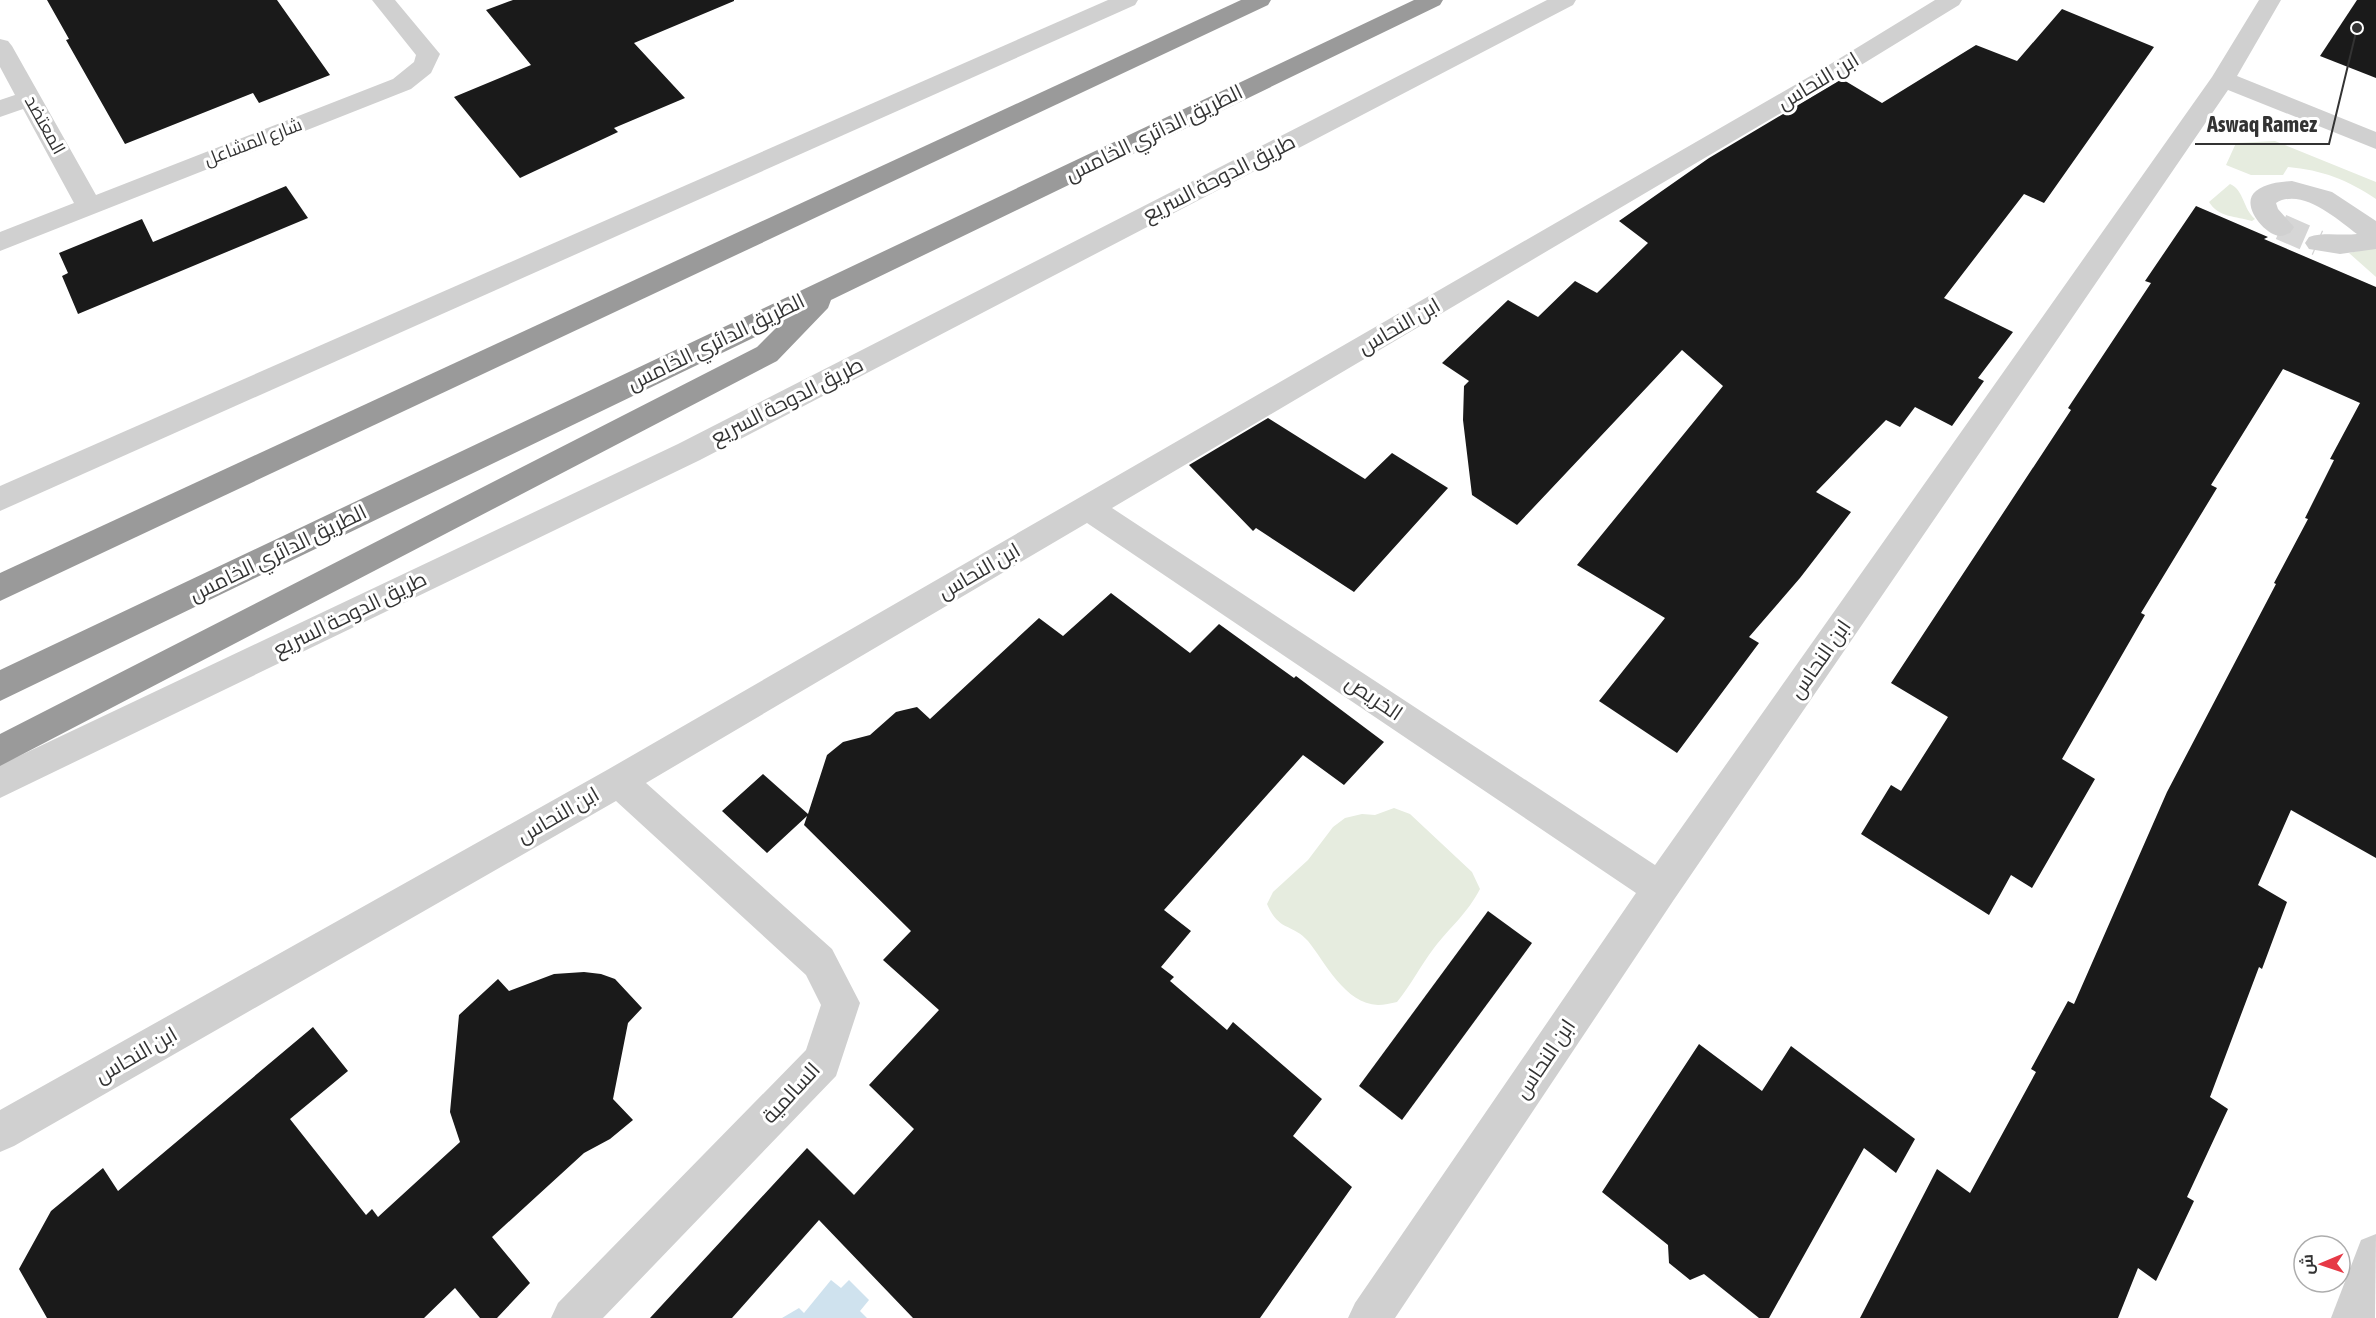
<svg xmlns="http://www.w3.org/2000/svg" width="2376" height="1318" font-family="'Asap Condensed',Cairo,sans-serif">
  <rect width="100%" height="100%" fill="#fff"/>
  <!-- green -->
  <g fill="#e6ecdf">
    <path d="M 2275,141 L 2376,182 L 2376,199 C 2348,180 2322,170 2288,167 L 2283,175 L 2251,175 L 2226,165 L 2236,143 Z"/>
    <path d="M 2230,184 C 2244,190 2243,209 2255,219 L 2252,221 C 2236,216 2219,218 2209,202 Z"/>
    <path d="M 2376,247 L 2376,277 L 2349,253 Z"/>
    <path d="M 1394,808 L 1410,814 L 1472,872 L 1480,889 C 1467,914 1451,926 1434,948 C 1421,965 1411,985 1397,1002 C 1391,1003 1384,1005 1378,1005 C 1345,1004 1325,962 1308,941 C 1292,923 1279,932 1267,904 L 1273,892 L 1308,860 L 1333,827 L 1345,818 L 1362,814 L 1375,815 Z"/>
  </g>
  <!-- water -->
  <path fill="#cfe2ee" d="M 831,1280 L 841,1288 L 849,1280 L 869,1300 L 860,1311 L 867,1318 L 782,1318 L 799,1308 L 804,1313 Z"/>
  <!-- building -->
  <g fill="#1a1a1a">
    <path d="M 47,0 L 277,0 L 330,75 L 259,103 L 253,93 L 125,144 L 66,40 L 69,39 Z"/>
    <path d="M 513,0 L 734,0 L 734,1 L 634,43 L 685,98 L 614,128 L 618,132 L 520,178 L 454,97 L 531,65 L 486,10 Z"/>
    <path d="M 2357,0 L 2376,0 L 2376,78 L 2320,56 Z"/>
    <path d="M 2062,9 L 2154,47 L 2044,203 L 2024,194 L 1944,298 L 2013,332 L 1978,378 L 1984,381 L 1952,426 L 1915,407 L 1900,427 L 1886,420 L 1816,492 L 1851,512 L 1800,578 L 1749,637 L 1759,643 L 1677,753 L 1599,701 L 1665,618 L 1577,565 L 1723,386 L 1682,350 L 1517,525 L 1472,495 L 1463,420 L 1464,386 L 1469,381 L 1442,363 L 1508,300 L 1538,317 L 1575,281 L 1597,293 L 1648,243 L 1619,221 L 1709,158 L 1842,79 L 1882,103 L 1976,45 L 2017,61 Z"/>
    <path d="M 286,186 L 308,218 L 78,314 L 62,276 L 68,273 L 59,253 L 142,219 L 153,242 Z"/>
    <path d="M 2196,206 L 2268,237 L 2264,239 L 2376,287 L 2376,858 L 2291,810 L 2258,885 L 2287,902 L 2262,969 L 2259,967 L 2210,1097 L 2228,1109 L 2187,1197 L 2194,1201 L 2156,1281 L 2138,1268 L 2118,1318 L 1860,1318 L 1937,1169 L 1970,1193 L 2036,1072 L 2031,1069 L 2068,1001 L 2074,1004 L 2167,792 L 2276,584 L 2274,583 L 2308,519 L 2305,518 L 2334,460 L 2330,459 L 2360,403 L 2283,369 L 2211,485 L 2217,488 L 2141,613 L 2145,615 L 2062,759 L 2095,779 L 2032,888 L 2011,875 L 1989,915 L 1861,834 L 1891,785 L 1901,791 L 1948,717 L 1891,683 L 2071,410 L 2068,408 L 2151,283 L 2145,281 Z"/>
    <path d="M 1268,418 L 1365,479 L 1392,453 L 1448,488 L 1354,592 L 1256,528 L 1253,531 L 1189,465 Z"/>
    <path d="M 1111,593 L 1190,653 L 1219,624 L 1294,678 L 1296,676 L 1384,742 L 1344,785 L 1303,755 L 1164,910 L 1191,931 L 1161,967 L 1174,977 L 1170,981 L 1227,1030 L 1233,1022 L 1322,1099 L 1293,1136 L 1352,1187 L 1260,1318 L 913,1318 L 819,1220 L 732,1318 L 650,1318 L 807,1148 L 854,1195 L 914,1129 L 869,1085 L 939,1010 L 883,960 L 911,931 L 804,825 L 807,816 L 767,853 L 722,811 L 763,774 L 808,814 L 827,755 L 843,742 L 870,735 L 896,712 L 904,710 L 917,707 L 930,719 L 1039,618 L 1063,636 Z"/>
    <path d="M 1488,911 L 1532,943 L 1402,1120 L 1359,1086 Z"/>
    <path d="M 584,972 L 601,974 L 615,979 L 642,1008 L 628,1023 L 613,1099 L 633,1120 L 610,1139 L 584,1153 L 492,1237 L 530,1283 L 497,1318 L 480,1318 L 455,1288 L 424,1318 L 47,1318 L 19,1269 L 51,1211 L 103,1168 L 118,1191 L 313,1027 L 348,1071 L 290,1119 L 366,1215 L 372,1209 L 378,1217 L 460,1142 L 450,1112 L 459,1015 L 498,979 L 509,991 L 554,974 Z"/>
    <path d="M 1699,1044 L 1762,1091 L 1791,1046 L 1915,1139 L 1896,1173 L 1864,1148 L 1769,1318 L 1759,1318 L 1704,1274 L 1690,1280 L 1669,1263 L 1668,1245 L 1602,1192 Z"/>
  </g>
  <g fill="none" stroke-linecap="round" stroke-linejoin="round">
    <!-- minor-tunnel -->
    <path stroke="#d6d6d6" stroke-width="26" stroke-dasharray="26 13" stroke-linecap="butt" d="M 2281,227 L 2318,243"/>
    <!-- minor -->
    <g fill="#d0d0d0" fill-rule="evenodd">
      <path d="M 372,0 L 395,0 L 440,54 L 431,73 L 411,89 L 0,251 L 0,232 L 74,203 L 23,109 L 0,117 L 0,100 L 15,95 L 0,67 L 0,39 L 8,41 L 12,46 L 96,195 L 393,79 L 414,62 L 416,55 Z"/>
      <path d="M 1108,0 L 1138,0 L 1135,5 L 0,511 L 0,486 Z"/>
      <path d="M 1547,0 L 1576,0 L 1573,5 L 700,460 L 0,798 L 0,765 L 678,444 Z"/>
      <path d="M 1935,0 L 1962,0 L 1959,5 L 1835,81 L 1112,508 L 1655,865 L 2212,77 L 2259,0 L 2281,0 L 2237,76 L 2376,132 L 2376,149 L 2228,90 L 1673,901 L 1395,1318 L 1348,1318 L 1355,1303 L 1636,893 L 1087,523 L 646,783 L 832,949 L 860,1003 L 836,1076 L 603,1318 L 551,1318 L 558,1303 L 806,1050 L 821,1005 L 806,975 L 616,801 L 14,1146 L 0,1152 L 0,1110 L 607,770 L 1819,71 Z"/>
      <path d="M 2292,181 L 2332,192 L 2376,221 L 2376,249 L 2340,254 L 2309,249 L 2305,243 L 2309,237 C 2324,232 2341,236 2357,234 C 2337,219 2302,187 2276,203 L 2278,209 L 2294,227 L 2290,233 C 2287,234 2284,236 2281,236 C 2265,236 2239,204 2256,191 C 2267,183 2280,182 2292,181 Z"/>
      <path d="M 2376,1234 L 2375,1318 L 2331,1318 L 2361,1240 Z"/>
    </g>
    <!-- highway -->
    <g fill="#9a9a9a" fill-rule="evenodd">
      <path d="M 1241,0 L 1271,0 L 1268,5 L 0,601 L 0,573 Z"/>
      <path d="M 1414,0 L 1443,0 L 1440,5 L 831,300 L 828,308 L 777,361 L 0,766 L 0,734 L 757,347 L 778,326 L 0,701 L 0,670 Z"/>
    </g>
  </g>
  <g text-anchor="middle" stroke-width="6" stroke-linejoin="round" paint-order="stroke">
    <!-- far-street labels -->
    <g font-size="18" fill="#333" stroke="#fff">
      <text transform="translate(45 125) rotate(61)" y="6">المعتضد</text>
      <text transform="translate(253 142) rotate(-21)" y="6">شارع المشاعل</text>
    </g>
    <!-- street labels -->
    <g font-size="21" fill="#333" stroke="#fff">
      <text transform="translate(1818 81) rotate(-31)" y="7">ابن النحاس</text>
      <text transform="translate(1154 133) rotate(-26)" y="7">الطريق الدائري الخامس</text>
      <text transform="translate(1219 178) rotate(-27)" y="7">طريق الدوحة السريع</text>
      <text transform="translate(1399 326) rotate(-30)" y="7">ابن النحاس</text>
      <text transform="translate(716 342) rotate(-26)" y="7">الطريق الدائري الخامس</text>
      <text transform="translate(787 401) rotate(-27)" y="7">طريق الدوحة السريع</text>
      <text transform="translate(278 553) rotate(-26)" y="7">الطريق الدائري الخامس</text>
      <text transform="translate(979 571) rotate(-30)" y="7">ابن النحاس</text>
      <text transform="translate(350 614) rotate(-26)" y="7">طريق الدوحة السريع</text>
      <text transform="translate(1820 659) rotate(-55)" y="7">ابن النحاس</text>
      <text transform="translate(1374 698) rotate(34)" y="7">الخريص</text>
      <text transform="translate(558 815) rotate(-30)" y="7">ابن النحاس</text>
      <text transform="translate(136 1055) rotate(-30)" y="7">ابن النحاس</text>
      <text transform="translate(1545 1059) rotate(-56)" y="7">ابن النحاس</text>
      <text transform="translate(791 1093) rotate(-47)" y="7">السالمية</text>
    </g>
  </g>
  <!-- callouts -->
  <path fill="none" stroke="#333" stroke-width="2" d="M2357 28L2329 144H2195"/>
  <circle fill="#333" stroke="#fff" stroke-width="2" cx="2357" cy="28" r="6"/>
  <g font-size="22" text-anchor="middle" font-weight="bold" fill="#333" stroke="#fff" stroke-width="6" stroke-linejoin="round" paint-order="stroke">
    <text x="2262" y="132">Aswaq Ramez</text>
  </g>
  <!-- north arrow -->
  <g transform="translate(2322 1264) rotate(268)"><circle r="28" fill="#ffffff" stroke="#adadad" stroke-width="1.5"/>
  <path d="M0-4.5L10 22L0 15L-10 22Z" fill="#e63946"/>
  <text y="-9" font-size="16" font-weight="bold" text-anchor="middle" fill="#333333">ش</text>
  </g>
</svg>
